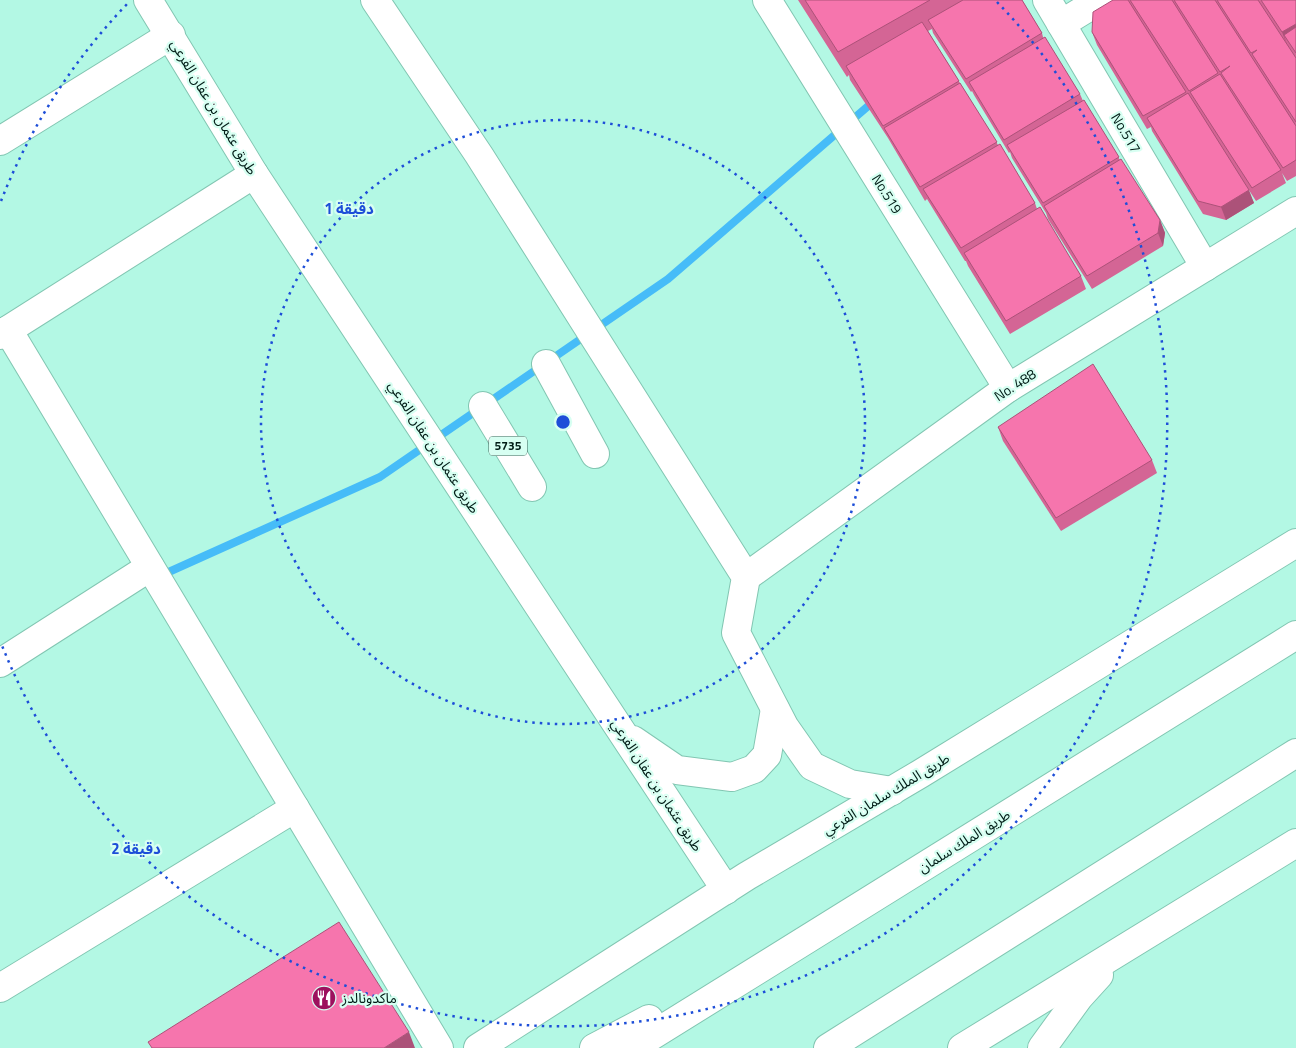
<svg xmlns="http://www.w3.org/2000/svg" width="1296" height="1048" font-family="'Titillium Web','Noto Sans Arabic',sans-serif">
  <rect width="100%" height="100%" fill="#b3f8e4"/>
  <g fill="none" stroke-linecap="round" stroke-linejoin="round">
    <!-- stream -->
    <path stroke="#46bcf8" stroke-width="8" d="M 162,575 L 380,477 L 668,279 L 874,101"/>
    <!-- minor casing -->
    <g stroke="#82c6b2" stroke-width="30">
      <g id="minor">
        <path d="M 767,0 L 1008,388"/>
        <path d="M 1047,0 L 1205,267"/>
        <path d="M 1061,24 L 1100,0"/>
        <path d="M 0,141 L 171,35"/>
        <path d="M 8,330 L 439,1048"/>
        <path d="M 0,335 L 254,174"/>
        <path d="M 746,577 L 1008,388 L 1296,211"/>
        <path d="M 0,663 L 150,567"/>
        <path d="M 0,988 L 295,808"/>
      </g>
    </g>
    <!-- secondary casing -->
    <g stroke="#82c6b2" stroke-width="30">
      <g id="secondary">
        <path d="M 148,0 L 254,174 L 726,890"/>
        <path d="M 375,0 L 479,155 L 746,577 L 736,633 L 784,726 L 812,766 L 850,784 L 892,791"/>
        <path d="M 633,740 L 677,770 L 732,777 L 754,769 L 767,755 L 775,709"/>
      </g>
    </g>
    <!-- primary casing -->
    <g stroke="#82c6b2" stroke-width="30">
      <g id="primary">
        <path d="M 546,364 L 595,454"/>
        <path d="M 483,406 L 532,487"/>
        <path d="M 478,1048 L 747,876 L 920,774 L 1296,543"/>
        <path d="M 962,1048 L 1296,843"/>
        <path d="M 1042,1048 L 1079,997 L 1099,975"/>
      </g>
    </g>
    <!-- trunk casing -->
    <g stroke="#82c6b2" stroke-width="30">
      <g id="trunk">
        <path d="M 594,1048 L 649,1019"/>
        <path d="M 632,1048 L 1296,635"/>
        <path d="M 828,1048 L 1296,753"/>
      </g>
    </g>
    <!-- minor -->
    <use href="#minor" stroke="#fff" stroke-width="28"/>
    <!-- secondary -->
    <use href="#secondary" stroke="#fff" stroke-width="28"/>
    <!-- primary -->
    <use href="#primary" stroke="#fff" stroke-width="28"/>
    <!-- trunk -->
    <use href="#trunk" stroke="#fff" stroke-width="28"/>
  </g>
  <!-- wall -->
  <g fill="#d46595">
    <path d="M 798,0 L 1022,0 L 1042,33 L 1043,37 L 1080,94 L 1083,101 L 1120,160 L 1160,220 L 1165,233 L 1163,246 L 1092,289 L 1048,219 L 1046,213 L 1012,158 L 1010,152 L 1009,153 L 974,95 L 972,91 L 971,92 L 933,33 L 932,29 L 928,31 L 998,145 L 1035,203 L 1037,209 L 1081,276 L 1086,289 L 1010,334 L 968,266 L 966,261 L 965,261 L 927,199 L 925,201 L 888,138 L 850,80 L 849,75 L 847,77 Z"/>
    <path d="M 1113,0 L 1296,0 L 1296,176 L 1287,181 L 1282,173 L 1286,183 L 1256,201 L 1245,184 L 1254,203 L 1226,220 L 1203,214 L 1152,131 L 1151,127 L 1147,129 L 1097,45 L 1092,32 Z"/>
    <path d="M 998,427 L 1152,460 L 1157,473 L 1061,531 L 1003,441 Z"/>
  </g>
  <!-- shaded-wall -->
  <g fill="#ac5279">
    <path d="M 1296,24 L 1296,40 L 1284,35 L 1287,45 L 1282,32 Z"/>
    <path d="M 1249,190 L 1254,203 L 1226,220 L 1221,207 Z"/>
    <path d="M 1160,220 L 1165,233 L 1163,246 L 1158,233 Z"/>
    <path d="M 409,1032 L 415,1048 L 384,1048 Z"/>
  </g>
  <!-- building -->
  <g fill="#f675ad" stroke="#ac5279">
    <path d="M 805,0 L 930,0 L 838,52 Z"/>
    <path d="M 963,0 L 1022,0 L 1042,33 L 966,79 L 928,20 Z"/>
    <path d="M 1113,0 L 1128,0 L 1186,92 L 1143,116 L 1092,32 L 1093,12 Z"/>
    <path d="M 1130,0 L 1172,0 L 1218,73 L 1189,91 Z"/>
    <path d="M 1174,0 L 1215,0 L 1296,126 L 1296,160 L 1283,168 L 1221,73 L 1230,66 L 1220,72 Z"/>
    <path d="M 1217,0 L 1258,0 L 1296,58 L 1296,122 L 1252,54 L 1257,50 L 1251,53 Z"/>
    <path d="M 1261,0 L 1296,0 L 1296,24 L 1282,32 Z"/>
    <path d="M 922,22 L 959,81 L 883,126 L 846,66 Z"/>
    <path d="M 1296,27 L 1296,53 L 1284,35 Z"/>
    <path d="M 1045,37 L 1080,94 L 1004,140 L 969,82 Z"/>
    <path d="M 1220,74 L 1281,170 L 1252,188 L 1190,92 Z"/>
    <path d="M 960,83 L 997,142 L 920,187 L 884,128 Z"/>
    <path d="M 1188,93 L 1249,190 L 1221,207 L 1198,201 L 1147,118 Z"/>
    <path d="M 1084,100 L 1119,157 L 1043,203 L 1007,145 Z"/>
    <path d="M 1000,144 L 1035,203 L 961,248 L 923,189 Z"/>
    <path d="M 1121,159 L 1160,220 L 1158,233 L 1087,276 L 1044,206 Z"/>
    <path d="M 1040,207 L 1081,276 L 1006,321 L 964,253 Z"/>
    <path d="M 1093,364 L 1152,460 L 1056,518 L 998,427 Z"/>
    <path d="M 339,922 L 409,1032 L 384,1048 L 152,1048 L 148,1042 Z"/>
  </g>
  <!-- distance rings -->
  <g fill="none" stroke="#1d4ed8" stroke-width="2.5" stroke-dasharray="2.5 5">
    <circle cx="563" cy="422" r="302"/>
    <path d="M1 201A604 604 0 0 1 129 2M997 2A604 604 0 1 1 1 643"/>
  </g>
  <!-- icons -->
  <defs>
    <g id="restaurant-disc" transform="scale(1.25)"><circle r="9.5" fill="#9d115e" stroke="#d7fff2"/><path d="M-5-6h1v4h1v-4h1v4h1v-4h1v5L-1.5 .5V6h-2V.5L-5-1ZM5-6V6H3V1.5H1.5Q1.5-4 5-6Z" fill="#fff"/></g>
  </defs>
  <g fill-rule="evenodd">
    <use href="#restaurant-disc" x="324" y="998"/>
  </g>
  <g text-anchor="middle" stroke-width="4.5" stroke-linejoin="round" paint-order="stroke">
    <!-- shield labels -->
    <rect fill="#d7fff2" stroke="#416058" stroke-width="1" x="489" y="436.5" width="38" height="19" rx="4"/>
    <g font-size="12" font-weight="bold" fill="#011c16">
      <text x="508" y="450">5735</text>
    </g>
    <!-- street labels -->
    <g font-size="14" fill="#011c16" stroke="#d7fff2">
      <text transform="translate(214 107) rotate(59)" y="5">طريق عثمان بن عفان الفرعي</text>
      <text transform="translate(1126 133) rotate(59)" y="5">No.517</text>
      <text transform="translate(887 194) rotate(58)" y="5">No.519</text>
      <text transform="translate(1015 385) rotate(-33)" y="5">No. 488</text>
      <text transform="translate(434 447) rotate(57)" y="5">طريق عثمان بن عفان الفرعي</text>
      <text transform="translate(657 785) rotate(57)" y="5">طريق عثمان بن عفان الفرعي</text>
      <text transform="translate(886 794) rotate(-31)" y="5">طريق الملك سلمان الفرعي</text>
      <text transform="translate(964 841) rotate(-32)" y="5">طريق الملك سلمان</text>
    </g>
    <!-- poi labels -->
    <g font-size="14" fill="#011c16" stroke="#d7fff2" text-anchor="start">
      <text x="342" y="1003">ماكدونالدز</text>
    </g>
  </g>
  <circle cx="563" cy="422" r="8" fill="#1d4ed8" stroke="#d7fff2" stroke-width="2.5"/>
  <g font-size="15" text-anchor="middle" font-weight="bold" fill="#1d4ed8" stroke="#d7fff2" stroke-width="4.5" stroke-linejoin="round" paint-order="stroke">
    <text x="349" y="214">1 دقيقة</text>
    <text x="136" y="854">2 دقيقة</text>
  </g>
</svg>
